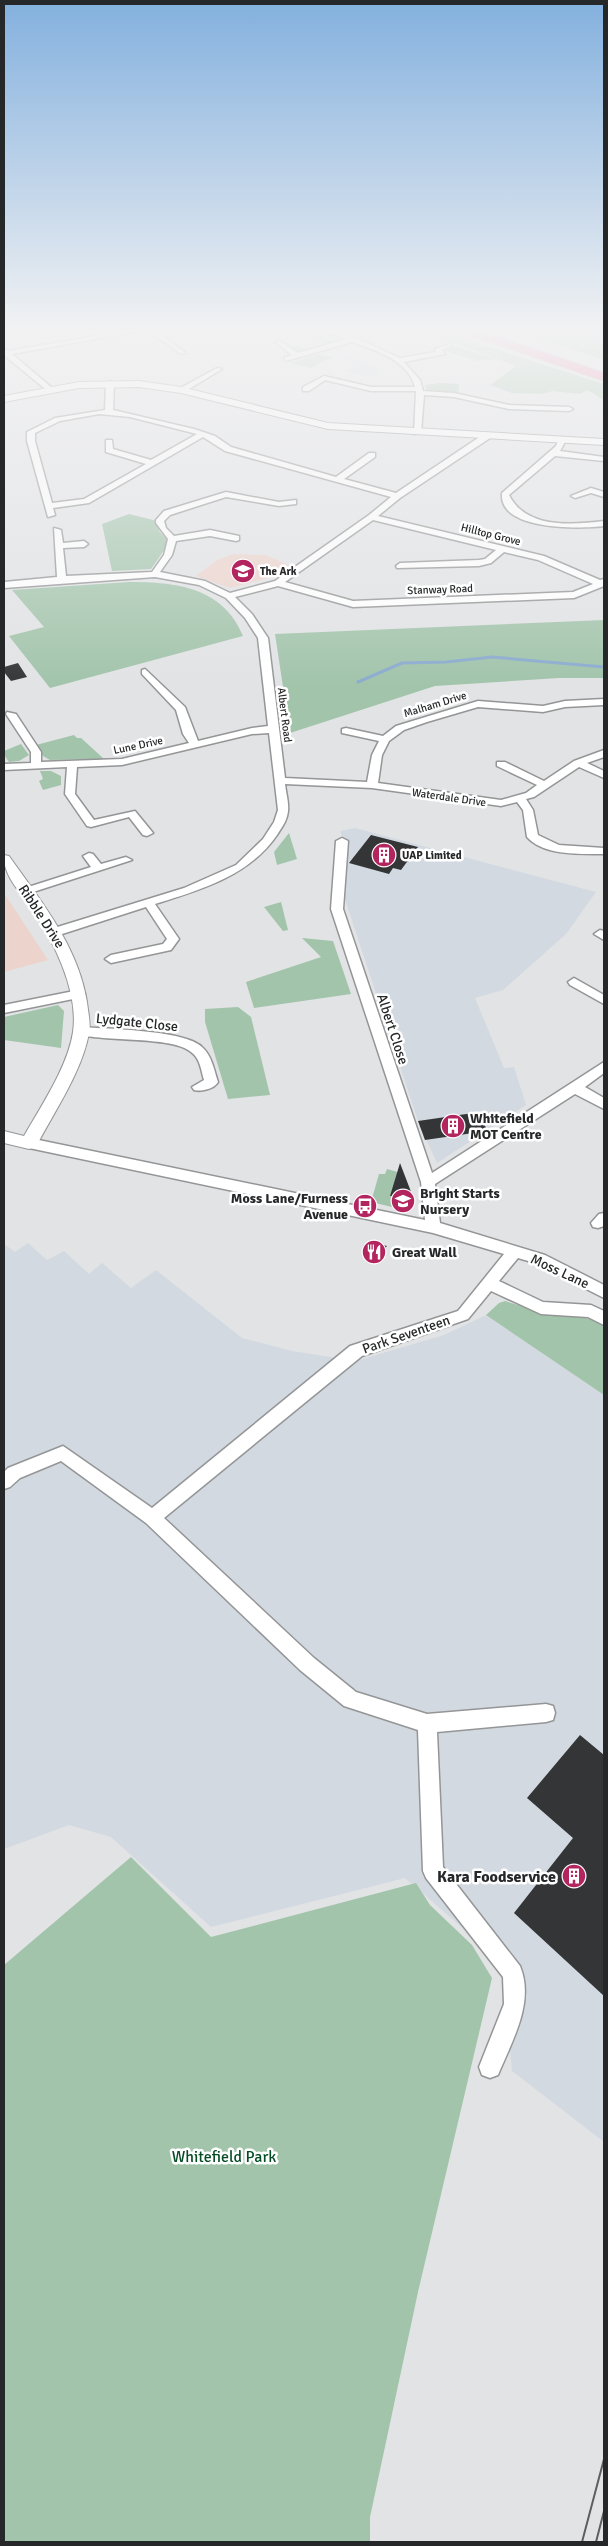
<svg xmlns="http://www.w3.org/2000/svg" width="608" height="2546" font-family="Signika,sans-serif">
  <rect width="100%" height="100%" fill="#e2e3e5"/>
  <!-- built -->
  <g fill="#d2d9e1">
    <path d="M 347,358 L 351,358 L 368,366 L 374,366 L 379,375 L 367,376 L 345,371 L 357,364 L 345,360 Z"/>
    <path d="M 355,828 L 596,892 L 566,934 L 503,990 L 475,998 L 504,1068 L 514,1067 L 526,1105 L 437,1163 L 418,1121 L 339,881 L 347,846 L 340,831 Z"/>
    <path d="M 28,1243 L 47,1260 L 64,1251 L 89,1274 L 102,1263 L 131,1288 L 156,1270 L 242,1338 L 292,1351 L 356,1361 L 444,1335 L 486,1315 L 604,1395 L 604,2142 L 512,2071 L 503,1979 L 464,1929 L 405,1878 L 211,1927 L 111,1837 L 69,1825 L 4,1849 L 4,1244 L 15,1252 Z"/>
  </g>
  <!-- education -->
  <g fill="#ecd3cc">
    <path d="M 234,554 L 265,555 L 291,566 L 272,577 L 230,588 L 196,576 L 217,560 Z"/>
    <path d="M 4,893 L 48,960 L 4,972 Z"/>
  </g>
  <!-- green -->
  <g fill="#a2c4ab">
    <path d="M 304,331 L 321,331 L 340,338 L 341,341 C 328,345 298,360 290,346 L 299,345 L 305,349 L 325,345 Z"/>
    <path d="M 421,331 L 448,331 L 468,340 L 604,384 L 604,400 L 587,390 L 580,394 L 552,391 L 543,394 L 512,393 L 490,385 L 516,366 Z"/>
    <path d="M 519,331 L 604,331 L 604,360 Z"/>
    <path d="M 453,345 L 496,359 L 477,361 L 443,350 Z"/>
    <path d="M 319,354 L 332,357 L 311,368 L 290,363 Z"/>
    <path d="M 441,383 L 459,384 L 458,393 L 427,390 L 425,385 Z"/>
    <path d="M 129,514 L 157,521 L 159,531 L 166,539 L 167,546 L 151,569 L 112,571 L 102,524 Z"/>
    <path d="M 129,582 C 176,582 223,587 243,636 L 50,688 L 9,636 L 44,627 L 12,590 Z"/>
    <path d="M 604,620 L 604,678 L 559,678 L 435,686 L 290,733 L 275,634 Z"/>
    <path d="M 74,735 L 77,738 L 81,738 L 104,759 L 50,760 L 43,756 L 36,745 Z"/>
    <path d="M 21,744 L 29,755 L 19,761 L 9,762 L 4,755 L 4,751 Z"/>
    <path d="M 40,771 L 51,771 L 61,776 L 61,785 L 43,790 L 39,781 L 43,779 Z"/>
    <path d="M 289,833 L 297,859 L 277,865 L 274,852 Z"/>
    <path d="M 281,902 L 288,930 L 283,931 L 264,907 Z"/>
    <path d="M 302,938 L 333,941 L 351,994 L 254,1008 L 246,982 L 321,957 Z"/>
    <path d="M 58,1005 L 64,1011 L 61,1048 L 4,1040 L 4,1017 Z"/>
    <path d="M 238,1007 L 251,1017 L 270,1095 L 228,1099 L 205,1022 L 205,1009 Z"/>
    <path d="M 387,1169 L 401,1173 L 390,1196 L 396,1196 L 392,1207 L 371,1202 L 379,1174 L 385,1174 Z"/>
    <path d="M 505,1301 L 543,1313 L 592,1319 L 604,1325 L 604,1395 L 486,1315 L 499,1303 Z"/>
    <path d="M 131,1857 L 211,1937 L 416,1883 L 430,1905 L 472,1945 L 492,1978 L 418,2292 L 370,2517 L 370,2542 L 4,2542 L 4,1965 Z"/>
  </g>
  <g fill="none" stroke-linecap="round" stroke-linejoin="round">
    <!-- stream -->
    <path stroke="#8babce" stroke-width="3" d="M 358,682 L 402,663 L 446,662 L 492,657 L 604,667"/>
  </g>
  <!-- building -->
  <g fill="#343536">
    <path d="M 18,663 L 27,677 L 11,681 L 4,672 L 4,667 Z"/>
    <path d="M 371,835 L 418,847 L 401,870 L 393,868 L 389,874 L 349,863 Z"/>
    <path d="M 480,1112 L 487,1131 L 425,1140 L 418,1121 Z"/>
    <path d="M 400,1163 L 413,1197 L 408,1210 L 392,1207 L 396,1196 L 390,1196 Z"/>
    <path d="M 369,1242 L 387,1246 L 374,1260 L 364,1258 Z"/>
    <path d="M 580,1735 L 604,1755 L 604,1996 L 514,1913 L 573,1838 L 527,1798 Z"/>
  </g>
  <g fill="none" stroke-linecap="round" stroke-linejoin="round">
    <!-- minor casing -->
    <g stroke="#949596" stroke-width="3">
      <g id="minor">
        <path d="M 125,331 L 140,331 L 12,354 L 52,388 L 49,392 L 4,355 L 4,349 L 8,351 Z"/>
        <path d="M 149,331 L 156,331 L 186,353 L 181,354 Z"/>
        <path d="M 326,331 L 335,331 L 358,339 L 400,358 L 436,352 L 435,349 L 450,344 L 450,346 L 442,350 L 445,354 L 404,362 L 420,380 L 423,391 L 454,393 L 509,405 L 569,407 L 573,409 L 569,411 L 509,409 L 454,397 L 424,395 L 421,432 L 414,434 L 416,391 L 371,391 L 325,380 L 309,391 L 303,391 L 303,387 L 324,376 L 371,387 L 415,387 C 408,360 375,350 352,342 L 286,361 L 284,358 L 292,355 L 275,342 L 280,341 L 298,353 L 346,339 Z"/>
        <path d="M 217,368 L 222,369 L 184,392 L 177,390 Z"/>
        <path d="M 110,381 L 114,383 L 113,410 L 194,429 L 215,436 L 231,447 L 336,477 L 369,453 L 375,453 L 375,457 L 344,479 L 396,493 L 484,434 L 490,434 L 490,438 L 400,498 L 378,516 L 544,556 L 600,580 L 604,579 L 604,586 L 574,598 L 353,607 L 278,586 L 235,597 L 252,614 L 268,638 L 285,778 L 367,782 L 372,755 L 379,741 L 342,733 L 342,729 L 346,728 L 383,736 L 396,726 L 478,701 L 543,706 L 565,701 L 604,699 L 604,705 L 565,707 L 543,712 L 478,707 L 427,722 L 404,730 L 389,741 L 382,755 L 378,783 L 501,800 L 526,793 L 537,785 L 497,766 L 497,762 L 505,762 L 544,781 L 574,761 L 604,750 L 604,757 L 587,763 L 604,771 L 604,778 L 579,767 L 534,797 L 526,799 L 533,810 L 538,835 L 559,845 L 604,848 L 604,854 C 581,854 544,856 527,837 L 523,810 L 517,802 L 501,806 L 372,788 L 285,784 C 286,793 289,803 288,811 C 287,821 282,827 277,835 C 249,876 200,890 155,904 L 179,939 L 171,950 L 111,963 L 105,959 L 111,955 L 163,944 L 167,939 L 146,907 L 59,935 L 51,935 L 51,929 L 184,888 L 236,865 L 263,839 L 274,822 L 278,810 L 269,733 L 252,734 L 122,765 L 77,767 L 75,794 L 94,820 L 135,811 L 153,833 L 147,836 L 143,835 L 129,817 L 91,827 L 87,826 L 65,794 L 67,767 L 4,770 L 4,764 L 31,763 L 31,752 L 6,714 L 7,712 L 16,714 L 41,752 L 41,762 L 122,759 L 189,743 L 183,734 L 176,710 L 142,674 L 142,670 L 145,669 L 185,707 L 198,741 L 252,728 L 268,726 L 258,638 L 245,618 L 226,598 L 199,585 L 155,577 L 4,588 L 4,582 L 57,577 L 54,528 L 61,530 L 63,543 L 84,541 L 88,544 L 84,547 L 63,548 L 66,576 L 152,572 L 164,555 L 168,539 L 156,523 L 156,520 L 164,511 L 226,492 L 279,502 L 296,500 L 296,504 L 279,506 L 226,497 L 170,515 L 164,521 L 166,528 L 174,536 L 210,530 L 239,536 L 239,540 L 236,541 L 210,536 L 176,541 L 172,555 L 160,572 L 205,581 L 230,593 L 275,581 L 369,515 L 391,497 L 225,451 L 203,437 L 89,503 L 53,508 L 55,515 L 48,517 L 27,441 L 27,432 L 55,418 L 105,410 L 106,383 ZM 99,414 L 130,417 L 197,434 L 151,460 L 113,449 L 112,440 L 106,440 L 106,452 L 146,464 L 84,499 L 52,503 L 35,441 L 35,433 L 60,421 ZM 373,520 L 496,550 L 485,559 L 479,560 L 400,563 L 396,566 L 397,568 L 479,566 L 491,563 L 504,552 L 538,560 L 593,584 L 573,592 L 353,601 L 285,582 Z"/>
        <path d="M 559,438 L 566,440 L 560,451 L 604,457 L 604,461 L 555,456 L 509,495 C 526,529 572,525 604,521 L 604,526 C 581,529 498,531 502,493 L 556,446 Z"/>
        <path d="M 591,488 L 604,492 L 604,497 L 591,493 L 575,498 L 571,496 Z"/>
        <path d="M 342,838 L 348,841 L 343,909 L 432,1173 L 604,1062 L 604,1073 L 585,1087 L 604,1098 L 604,1109 L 575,1094 L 435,1184 L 440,1223 L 545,1255 L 604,1285 L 604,1298 L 535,1263 L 518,1258 L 499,1281 L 543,1302 L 591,1305 L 604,1311 L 604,1325 L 588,1317 L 541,1314 L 491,1291 L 468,1319 L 362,1356 L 164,1518 L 314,1658 L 356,1692 L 427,1714 L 546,1704 L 553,1706 L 555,1713 L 553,1720 L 546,1722 L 437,1732 L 443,1867 L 520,1966 C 535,2002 512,2041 498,2075 L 490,2078 L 482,2075 L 479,2067 L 504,2004 L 503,1977 L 426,1878 L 423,1871 L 418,1730 L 344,1706 L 300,1670 L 146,1523 L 61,1461 L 20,1478 L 10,1487 L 4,1489 L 4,1472 L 8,1468 L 63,1446 L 152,1508 L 350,1346 L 458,1311 L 504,1254 L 433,1233 L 29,1148 L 22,1143 L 29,1138 L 425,1220 L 421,1182 L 331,909 L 336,841 Z"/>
        <path d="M 89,853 L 93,854 L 101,864 L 126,857 L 132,860 L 30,893 L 26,894 L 20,891 L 22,889 L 91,867 L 83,856 Z"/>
        <path d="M 600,930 L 604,931 L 604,940 L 594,934 Z"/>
        <path d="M 574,978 L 604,995 L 604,1004 L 570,985 L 568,982 Z"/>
        <path d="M 79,990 L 85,994 L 83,997 L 4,1013 L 4,1005 Z"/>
        <path d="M 81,1027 C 108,1029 185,1030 202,1047 C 212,1056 214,1070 218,1082 C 214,1089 201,1092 194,1090 L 192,1087 L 204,1080 C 201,1070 200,1058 191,1052 C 173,1036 104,1042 76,1034 L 75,1031 L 76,1028 Z"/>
        <path d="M 604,1213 L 604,1226 L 598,1228 L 593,1227 L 591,1223 L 599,1214 Z"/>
      </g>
    </g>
    <!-- tertiary casing -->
    <g stroke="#949596" stroke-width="2">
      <g id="tertiary">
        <path d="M 139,381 L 181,387 L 328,423 L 604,439 L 604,445 L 328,429 L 181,393 L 139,387 L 79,388 L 4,402 L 4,396 L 79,382 Z"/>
        <path d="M 4,855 L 9,856 C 41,901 78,946 87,1002 C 88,1012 91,1023 89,1033 C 82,1071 56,1109 38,1143 L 35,1147 L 29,1149 L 4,1143 L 4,1131 L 24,1136 C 41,1106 68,1066 73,1032 C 79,991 53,940 31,907 C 19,891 3,875 4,855 Z"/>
      </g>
    </g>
    <!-- motorway casing -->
    <g stroke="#bebebe" stroke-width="2">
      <path id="motorway" d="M 464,331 L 482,331 L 604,373 L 604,381 L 466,334 Z"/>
    </g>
    <!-- minor -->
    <use href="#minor" fill="#fff" fill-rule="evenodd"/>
    <!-- tertiary -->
    <use href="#tertiary" fill="#fff" fill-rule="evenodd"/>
    <!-- motorway -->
    <use href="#motorway" fill="#f56d9c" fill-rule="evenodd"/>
    <!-- tram -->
    <g stroke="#5d5e60" stroke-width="2">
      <path d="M 582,2542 L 604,2459"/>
      <path d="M 596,2542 L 604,2511"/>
    </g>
  </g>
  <!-- sky -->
  <linearGradient id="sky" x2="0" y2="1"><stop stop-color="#83b0de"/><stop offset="0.48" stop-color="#f2f2f3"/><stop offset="1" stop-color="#f2f2f3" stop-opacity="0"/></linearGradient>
  <rect width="608" height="687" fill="url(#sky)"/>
  <!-- icons -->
  <defs>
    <g id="school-disc" transform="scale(1.25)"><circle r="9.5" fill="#b2255e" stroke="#fff"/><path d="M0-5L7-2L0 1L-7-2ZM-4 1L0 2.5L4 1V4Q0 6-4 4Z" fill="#fff"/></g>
    <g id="building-disc" transform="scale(1.25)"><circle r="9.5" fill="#b2255e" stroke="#fff"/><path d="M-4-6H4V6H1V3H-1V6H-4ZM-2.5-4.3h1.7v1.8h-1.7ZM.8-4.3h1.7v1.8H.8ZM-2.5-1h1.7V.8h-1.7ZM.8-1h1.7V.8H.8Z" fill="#fff"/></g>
    <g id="bus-disc" transform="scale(1.25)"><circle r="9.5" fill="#b2255e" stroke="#fff"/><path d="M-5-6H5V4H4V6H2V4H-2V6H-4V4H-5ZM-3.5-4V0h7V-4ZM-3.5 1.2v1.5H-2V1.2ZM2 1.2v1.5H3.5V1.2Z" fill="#fff"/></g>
    <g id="restaurant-disc" transform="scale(1.25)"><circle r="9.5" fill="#b2255e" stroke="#fff"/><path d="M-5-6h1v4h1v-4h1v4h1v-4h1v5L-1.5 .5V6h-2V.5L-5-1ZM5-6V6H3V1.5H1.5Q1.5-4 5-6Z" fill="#fff"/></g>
  </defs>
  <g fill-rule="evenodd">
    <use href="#school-disc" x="243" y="571"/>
    <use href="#building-disc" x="384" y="855"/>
    <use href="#building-disc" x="453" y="1126"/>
    <use href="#school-disc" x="403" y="1201"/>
    <use href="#bus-disc" x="365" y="1206"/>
    <use href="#restaurant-disc" x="374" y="1252"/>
    <use href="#building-disc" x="574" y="1876"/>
  </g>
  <g text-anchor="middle" stroke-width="5" stroke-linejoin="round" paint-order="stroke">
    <!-- far-street labels -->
    <g font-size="11" fill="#262728" stroke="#fff">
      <text transform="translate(491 534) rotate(14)" y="4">Hilltop Grove</text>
      <text transform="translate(440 589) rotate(-2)" y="4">Stanway Road</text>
      <text transform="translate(435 704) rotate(-17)" y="4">Malham Drive</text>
      <text transform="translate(285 715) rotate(83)" y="4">Albert Road</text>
      <text transform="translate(138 745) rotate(-12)" y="4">Lune Drive</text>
      <text transform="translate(449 797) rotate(8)" y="4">Waterdale Drive</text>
    </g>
    <!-- far-poi labels -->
    <g font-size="11" font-weight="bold" fill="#262728" stroke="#fff" text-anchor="start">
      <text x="260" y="575">The Ark</text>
      <text x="402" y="859">UAP Limited</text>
    </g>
    <!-- street labels -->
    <g font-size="14" fill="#262728" stroke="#fff">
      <text transform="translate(42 916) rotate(57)" y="5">Ribble Drive</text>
      <text transform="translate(137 1022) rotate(6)" y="5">Lydgate Close</text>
      <text transform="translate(393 1029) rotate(72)" y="5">Albert Close</text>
      <text transform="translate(560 1271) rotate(25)" y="5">Moss Lane</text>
      <text transform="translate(406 1334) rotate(-19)" y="5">Park Seventeen</text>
    </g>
    <!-- poi labels -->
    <g font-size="14" font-weight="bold" fill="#262728" stroke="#fff" text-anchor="start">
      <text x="470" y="1123">Whitefield<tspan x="470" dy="16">MOT Centre</tspan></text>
      <text x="420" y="1198">Bright Starts<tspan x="420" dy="16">Nursery</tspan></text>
      <text x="348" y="1203" text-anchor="end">Moss Lane/Furness<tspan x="348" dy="16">Avenue</tspan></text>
      <text x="392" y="1257">Great Wall</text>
    </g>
    <!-- near-poi labels -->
    <g font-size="16" font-weight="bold" fill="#262728" stroke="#fff" text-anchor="end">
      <text x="556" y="1882">Kara Foodservice</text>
    </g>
    <!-- near-park labels -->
    <g font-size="16" fill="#054c26" stroke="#fff">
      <text x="224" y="2162">Whitefield Park</text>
    </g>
  </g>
  <!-- border -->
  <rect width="608" height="2546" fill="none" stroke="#262728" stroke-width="10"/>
</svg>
